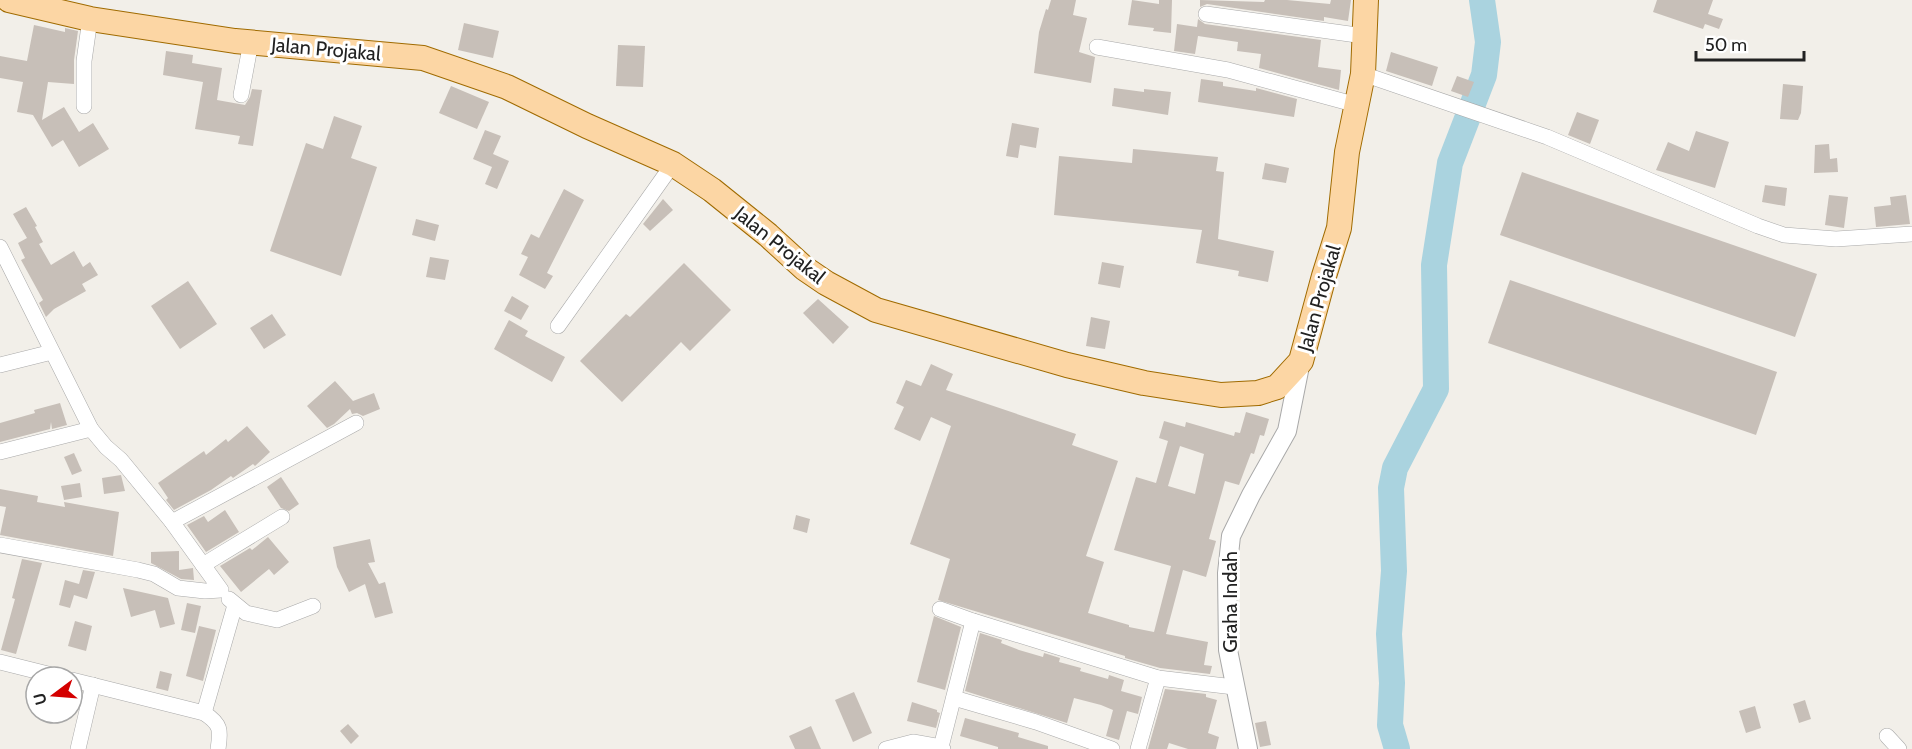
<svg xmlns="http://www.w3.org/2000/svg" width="1912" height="749" font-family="Cabin,sans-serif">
  <rect width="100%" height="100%" fill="#f2efe9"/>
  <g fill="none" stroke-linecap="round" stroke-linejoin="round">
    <!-- river -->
    <path stroke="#aad3df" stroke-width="26" d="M 1397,749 L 1390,725 L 1392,683 L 1389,634 L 1394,571 L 1391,488 L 1395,468 L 1436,389 L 1434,265 L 1450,163 L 1484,75 L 1488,42 L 1482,0"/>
  </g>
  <!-- building -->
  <g fill="#c7bfb8" fill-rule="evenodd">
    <path d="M 1051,0 L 1076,0 L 1073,15 L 1087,18 L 1079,52 L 1095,57 L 1091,83 L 1034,73 L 1039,32 L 1046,9 L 1048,10 Z"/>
    <path d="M 1132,0 L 1159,4 L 1159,0 L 1172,0 L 1171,33 L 1153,31 L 1154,28 L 1128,25 Z"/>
    <path d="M 1200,0 L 1264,2 L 1265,0 L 1287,0 L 1330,4 L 1331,0 L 1351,0 L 1348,21 L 1324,17 L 1324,21 L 1207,4 L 1200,7 Z"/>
    <path d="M 1657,0 L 1713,0 L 1708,14 L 1723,19 L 1719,29 L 1705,24 L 1703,29 L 1653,12 Z"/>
    <path d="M 1198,19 L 1205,24 L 1321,40 L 1318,67 L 1341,70 L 1339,90 L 1259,68 L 1261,54 L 1237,51 L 1238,42 L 1198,36 L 1195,54 L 1174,51 L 1177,24 L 1197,27 Z"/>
    <path d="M 464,23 L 499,31 L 493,58 L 458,50 Z"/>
    <path d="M 34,25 L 65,32 L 65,28 L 78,31 L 74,60 L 74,84 L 48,82 L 42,120 L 64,107 L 79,132 L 93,123 L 109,149 L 79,167 L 63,140 L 52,147 L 33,115 L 17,112 L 23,82 L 0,78 L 0,56 L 27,61 Z"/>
    <path d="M 618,45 L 645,46 L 643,87 L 616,86 Z"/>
    <path d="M 166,51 L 193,55 L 192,63 L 222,68 L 217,100 L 245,105 L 250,97 L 252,89 L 262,90 L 253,146 L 238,144 L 240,136 L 195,129 L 203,82 L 163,75 Z"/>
    <path d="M 1391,52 L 1438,67 L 1432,86 L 1386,71 Z"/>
    <path d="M 1457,76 L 1474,82 L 1468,97 L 1451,91 Z"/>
    <path d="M 1201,79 L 1223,82 L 1223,86 L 1256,91 L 1256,88 L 1297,99 L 1294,117 L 1198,102 Z"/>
    <path d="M 1783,84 L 1803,86 L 1801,113 L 1798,120 L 1780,119 Z"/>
    <path d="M 451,86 L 489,102 L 477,129 L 439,113 Z"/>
    <path d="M 1114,88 L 1144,92 L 1144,89 L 1171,92 L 1168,115 L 1112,106 Z"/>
    <path d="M 1577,112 L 1599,120 L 1590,144 L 1568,135 Z"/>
    <path d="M 334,116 L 362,126 L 351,158 L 377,167 L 341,276 L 270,251 L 306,143 L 323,149 Z"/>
    <path d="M 1012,123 L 1039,128 L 1036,148 L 1020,145 L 1018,158 L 1006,156 Z"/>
    <path d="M 485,130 L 501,136 L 493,154 L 509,161 L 497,189 L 485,184 L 492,167 L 473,159 Z"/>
    <path d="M 1696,131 L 1729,142 L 1715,188 L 1656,170 L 1668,142 L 1689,151 Z"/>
    <path d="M 1829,144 L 1830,159 L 1837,158 L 1838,172 L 1814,173 L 1815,145 Z"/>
    <path d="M 1133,149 L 1218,157 L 1216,171 L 1224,172 L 1218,239 L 1274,251 L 1268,282 L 1238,276 L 1239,271 L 1196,263 L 1202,230 L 1054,215 L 1059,156 L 1132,163 Z"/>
    <path d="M 1265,163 L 1289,168 L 1286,183 L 1262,179 Z"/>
    <path d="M 1522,172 L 1817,274 L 1795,337 L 1500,235 Z"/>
    <path d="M 1765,185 L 1787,188 L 1785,206 L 1762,202 Z"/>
    <path d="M 564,189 L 584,200 L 547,273 L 553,276 L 545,289 L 519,275 L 528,257 L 521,254 L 531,234 L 539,238 Z"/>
    <path d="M 1829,195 L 1848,197 L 1844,228 L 1825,225 Z"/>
    <path d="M 1906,195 L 1910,224 L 1876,227 L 1874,207 L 1891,205 L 1890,197 Z"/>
    <path d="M 663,199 L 673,210 L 650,231 L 643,224 Z"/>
    <path d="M 26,207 L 37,226 L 35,227 L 43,242 L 39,244 L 51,265 L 74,251 L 83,267 L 90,262 L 98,275 L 82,284 L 86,291 L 54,309 L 46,317 L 39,303 L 43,300 L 21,260 L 25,258 L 18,243 L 27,238 L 13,214 Z"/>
    <path d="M 416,219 L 439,225 L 435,241 L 412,235 Z"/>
    <path d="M 430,257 L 449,260 L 445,280 L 426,277 Z"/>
    <path d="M 1102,262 L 1124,266 L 1120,288 L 1098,284 Z"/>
    <path d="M 684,263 L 731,310 L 690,351 L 681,342 L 622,402 L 580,361 L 626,314 L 630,317 Z"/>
    <path d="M 1510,280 L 1777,372 L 1756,435 L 1488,343 Z"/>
    <path d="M 188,281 L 217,324 L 180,349 L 151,306 Z"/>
    <path d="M 512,296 L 529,306 L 521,320 L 504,311 Z"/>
    <path d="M 818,299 L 849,327 L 833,344 L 803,313 Z"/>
    <path d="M 272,314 L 286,335 L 264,349 L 250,328 Z"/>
    <path d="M 1091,317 L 1110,321 L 1105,349 L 1086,346 Z"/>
    <path d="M 509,320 L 528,331 L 525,336 L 565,357 L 552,382 L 494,349 Z"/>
    <path d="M 931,364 L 953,374 L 946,390 L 1076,434 L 1072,445 L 1118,461 L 1086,556 L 1104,562 L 1088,613 L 1129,625 L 1129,627 L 1154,632 L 1171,566 L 1114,550 L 1136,477 L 1156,483 L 1168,441 L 1159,438 L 1164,421 L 1185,427 L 1186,422 L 1234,436 L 1235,432 L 1240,433 L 1246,412 L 1269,419 L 1264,436 L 1260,435 L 1254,454 L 1251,453 L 1239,485 L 1225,481 L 1209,539 L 1216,541 L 1206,577 L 1183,570 L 1166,634 L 1208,642 L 1204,665 L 1212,666 L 1210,674 L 1160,668 L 1125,658 L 1125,656 L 938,600 L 950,559 L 910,544 L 951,426 L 931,417 L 920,441 L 894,429 L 904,407 L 896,403 L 906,380 L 921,386 ZM 1180,446 L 1204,454 L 1195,494 L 1168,486 Z"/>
    <path d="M 335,381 L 353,401 L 374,393 L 380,409 L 363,416 L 357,413 L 352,414 L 350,409 L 334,424 L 327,428 L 307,406 Z"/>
    <path d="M 60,403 L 67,425 L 52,429 L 51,422 L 50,429 L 0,442 L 0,423 L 35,413 L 34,410 Z"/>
    <path d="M 247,426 L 270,452 L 255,466 L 253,464 L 233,478 L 231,476 L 211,490 L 174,510 L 166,500 L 168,498 L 158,483 L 204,451 L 206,455 L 226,439 L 228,442 Z"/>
    <path d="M 74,453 L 82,471 L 72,475 L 64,457 Z"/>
    <path d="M 121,475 L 125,491 L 104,494 L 102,478 Z"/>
    <path d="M 281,477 L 299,504 L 289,511 L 281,508 L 267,487 Z"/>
    <path d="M 80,483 L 82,497 L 64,500 L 61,486 Z"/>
    <path d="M 0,489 L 38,496 L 37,502 L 65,507 L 64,502 L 119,512 L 113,556 L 0,535 L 6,507 L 0,506 Z"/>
    <path d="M 225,510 L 239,532 L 206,552 L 187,525 L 204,516 L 208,522 Z"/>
    <path d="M 796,515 L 810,519 L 807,533 L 793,529 Z"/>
    <path d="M 268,537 L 289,562 L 274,575 L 269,569 L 241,592 L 220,566 L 250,548 L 252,550 Z"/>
    <path d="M 370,539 L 375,562 L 368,563 L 379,584 L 385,582 L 393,613 L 375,618 L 365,584 L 349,592 L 337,567 L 333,547 Z"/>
    <path d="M 179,551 L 179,570 L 193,568 L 194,580 L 181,579 L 151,563 L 151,552 Z"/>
    <path d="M 22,559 L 42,563 L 16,654 L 1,650 L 15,599 L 12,598 Z"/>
    <path d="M 83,570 L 95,572 L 87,599 L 74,595 L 70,608 L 59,605 L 65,580 L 79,584 Z"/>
    <path d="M 123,588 L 168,598 L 175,624 L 160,628 L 155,610 L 131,617 Z"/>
    <path d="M 187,603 L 201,606 L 195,633 L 181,630 Z"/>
    <path d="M 934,616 L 961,627 L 945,690 L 917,682 Z"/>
    <path d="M 75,621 L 92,626 L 86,651 L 68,646 Z"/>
    <path d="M 199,626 L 216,630 L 203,681 L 186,676 Z"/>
    <path d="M 980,633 L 1002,640 L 1001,643 L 1019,650 L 1043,657 L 1044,653 L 1060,658 L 1059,662 L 1081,668 L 1080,671 L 1108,679 L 1109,675 L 1124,680 L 1121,691 L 1142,697 L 1138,714 L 1127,711 L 1119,740 L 1106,736 L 1113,710 L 1101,705 L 1074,698 L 1067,723 L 965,691 Z"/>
    <path d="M 160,671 L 172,674 L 168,691 L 156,688 Z"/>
    <path d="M 1165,689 L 1206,694 L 1206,697 L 1217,700 L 1208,733 L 1219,737 L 1216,749 L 1188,749 L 1169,743 L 1167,749 L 1148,749 Z"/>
    <path d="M 854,692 L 872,733 L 853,742 L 835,700 Z"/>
    <path d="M 1805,700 L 1811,719 L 1799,723 L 1793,704 Z"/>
    <path d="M 912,702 L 937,710 L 937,712 L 940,713 L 936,728 L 907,721 Z"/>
    <path d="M 1755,706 L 1761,728 L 1746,733 L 1739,711 Z"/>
    <path d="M 965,718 L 1019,733 L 1018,737 L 1048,746 L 1048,749 L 998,749 L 998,747 L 960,736 Z"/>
    <path d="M 1266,721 L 1271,745 L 1260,747 L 1255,723 Z"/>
    <path d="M 348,724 L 359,736 L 351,744 L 340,731 Z"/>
    <path d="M 811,726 L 821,749 L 795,749 L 789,736 Z"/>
  </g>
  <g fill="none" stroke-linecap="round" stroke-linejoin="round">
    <!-- minor casing -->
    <g stroke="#a9a9a9" stroke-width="16">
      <g id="minor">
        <path d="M 1206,14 L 1364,36"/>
        <path d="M 1097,47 L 1228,70 L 1357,105"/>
        <path d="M 1363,74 L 1547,137 L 1758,226 L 1784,235 L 1836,239 L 1912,234"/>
        <path d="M 241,95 L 251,42"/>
        <path d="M 84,106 L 84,61 L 90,19"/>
        <path d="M 0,247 L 91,429 L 106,447 L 121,460 L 172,522 L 221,590 L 205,591 L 178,588 L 154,574 L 138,570 L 0,545"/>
        <path d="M 558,326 L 673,164"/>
        <path d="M 0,365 L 52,352"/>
        <path d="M 0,452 L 91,429"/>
        <path d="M 172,522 L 356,423"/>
        <path d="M 203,565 L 282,517"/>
        <path d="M 229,599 L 246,613 L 277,620 L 313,606"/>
        <path d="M 940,609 L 973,621 L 1158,678 L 1234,687"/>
        <path d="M 0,662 L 60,677"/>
        <path d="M 72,680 L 204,713 C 221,724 221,730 218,749"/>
        <path d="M 954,698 L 1036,722 L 1112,749"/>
        <path d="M 204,713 L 235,605"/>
        <path d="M 1887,736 L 1899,749"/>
        <path d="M 78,749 L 93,685"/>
        <path d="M 886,749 L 913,742 L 941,747"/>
        <path d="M 943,749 L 941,747 L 973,621"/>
        <path d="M 1138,749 L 1158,678"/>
      </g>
    </g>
    <!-- tertiary casing -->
    <g stroke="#a9a9a9" stroke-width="20">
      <path id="tertiary" d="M 1248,749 L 1228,650 L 1227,573 L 1231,536 L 1251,495 L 1287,431 L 1301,361"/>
    </g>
    <!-- primary casing -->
    <g stroke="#a06b00" stroke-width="26">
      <path id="primary" d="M 9,0 L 90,19 L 235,41 L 423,58 L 507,87 L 587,126 L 673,164 L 712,190 L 768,235 L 804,268 L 826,283 L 876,310 L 1067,365 L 1144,383 L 1221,395 L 1258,393 L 1277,387 L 1301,361 L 1324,276 L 1339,228 L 1347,152 L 1363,74 L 1366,0"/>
    </g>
    <!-- minor -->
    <use href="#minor" stroke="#fff" stroke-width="15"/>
    <!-- tertiary -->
    <use href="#tertiary" stroke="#fff" stroke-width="18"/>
    <!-- primary -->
    <use href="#primary" stroke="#fcd6a4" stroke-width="24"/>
  </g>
  <g text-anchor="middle" stroke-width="6" stroke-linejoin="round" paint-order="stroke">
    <!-- street labels -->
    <g font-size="20" fill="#222" stroke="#fff">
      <text transform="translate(326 49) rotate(5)" y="7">Jalan Projakal</text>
      <text transform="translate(780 245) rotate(39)" y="7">Jalan Projakal</text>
      <text transform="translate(1319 298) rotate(-74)" y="7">Jalan Projakal</text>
      <text transform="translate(1230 602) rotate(-90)" y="7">Graha Indah</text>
    </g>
  </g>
  <!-- north arrow -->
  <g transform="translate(54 695) rotate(254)"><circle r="28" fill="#ffffff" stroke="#a7a7a7" stroke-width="1.5"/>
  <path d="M0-4.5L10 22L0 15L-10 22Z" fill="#d40000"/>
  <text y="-9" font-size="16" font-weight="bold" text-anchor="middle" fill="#222222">U</text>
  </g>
  <!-- scale -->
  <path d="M1696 51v9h108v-9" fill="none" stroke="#222222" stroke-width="3"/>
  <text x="1705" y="51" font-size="18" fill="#222222" stroke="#ffffff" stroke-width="4.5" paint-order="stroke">50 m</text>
</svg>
